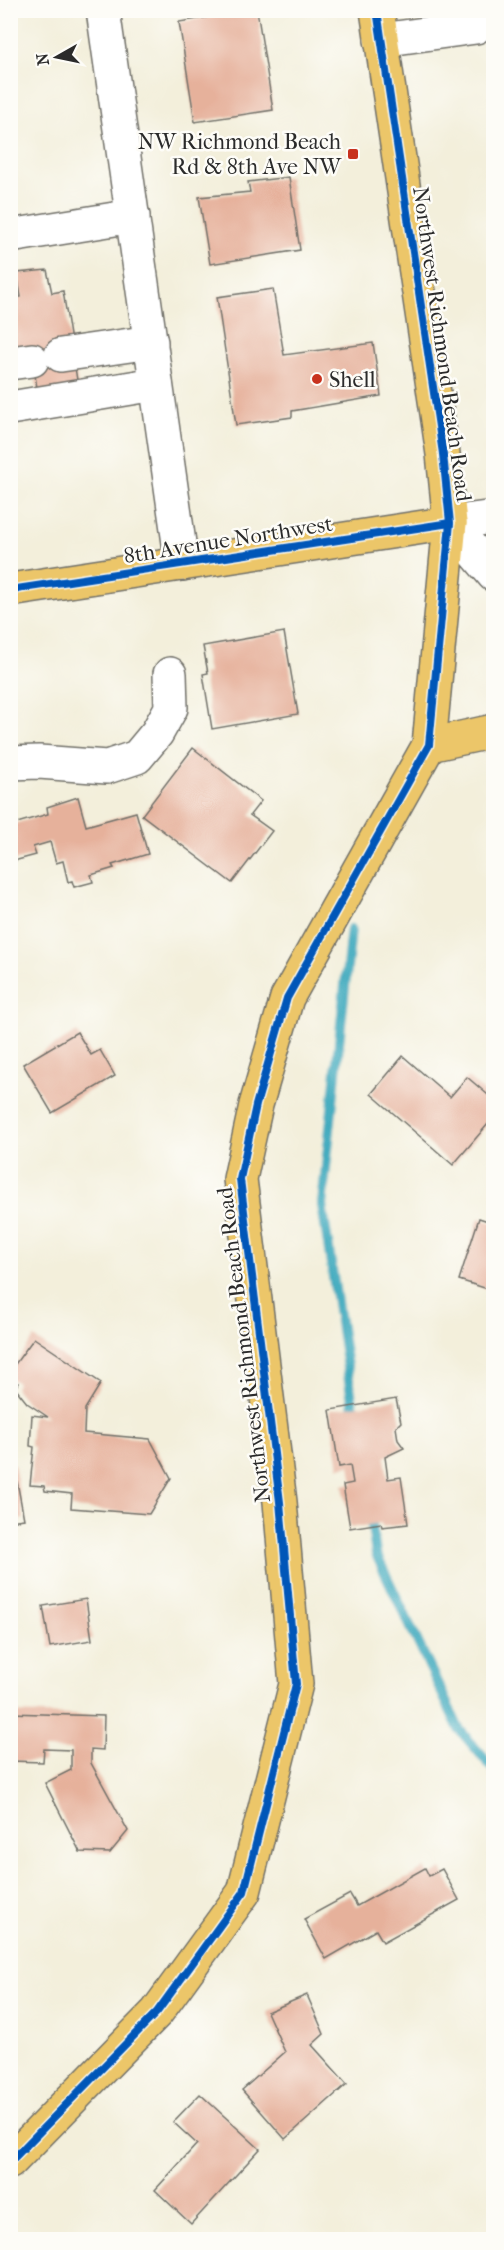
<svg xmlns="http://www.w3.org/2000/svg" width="504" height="2250" font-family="'IM FELL French Canon',serif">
  <rect width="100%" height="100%" fill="#fdfcf7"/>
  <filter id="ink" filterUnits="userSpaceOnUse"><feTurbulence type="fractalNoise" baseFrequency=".0167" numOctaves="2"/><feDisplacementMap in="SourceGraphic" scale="12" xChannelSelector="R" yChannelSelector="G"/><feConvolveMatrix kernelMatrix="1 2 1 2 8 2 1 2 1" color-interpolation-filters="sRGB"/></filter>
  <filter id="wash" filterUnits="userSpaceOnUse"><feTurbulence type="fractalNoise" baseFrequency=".008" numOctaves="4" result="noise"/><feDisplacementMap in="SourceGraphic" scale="24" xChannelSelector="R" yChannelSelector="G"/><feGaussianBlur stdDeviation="1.35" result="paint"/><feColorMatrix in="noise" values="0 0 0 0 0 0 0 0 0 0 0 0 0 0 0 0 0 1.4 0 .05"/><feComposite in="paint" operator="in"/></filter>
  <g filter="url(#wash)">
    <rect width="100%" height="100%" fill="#f3efdb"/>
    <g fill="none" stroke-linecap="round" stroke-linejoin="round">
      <!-- stream -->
      <g stroke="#3ea9bd" stroke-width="10">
        <path d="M 351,929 L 322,1205 L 355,1419"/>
        <path d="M 370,1512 L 376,1554 L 459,1729 L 494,1770"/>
      </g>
    </g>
    <g id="blocks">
      <!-- building -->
      <g fill="#e6b19b">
        <path d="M 252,10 L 257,10 L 273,110 L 195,122 L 179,22 Z"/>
        <path d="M 289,177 L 300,250 L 210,264 L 199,197 L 250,192 L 248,182 Z"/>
        <path d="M 47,270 L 52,293 L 63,291 L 79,393 L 39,400 L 31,350 L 10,353 L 10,299 L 21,297 L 17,273 Z"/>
        <path d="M 273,289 L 284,355 L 373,343 L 381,396 L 292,411 L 292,417 L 236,425 L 217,297 Z"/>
        <path d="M 284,632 L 298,714 L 212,729 L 203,674 L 208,673 L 203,646 Z"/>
        <path d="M 193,748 L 261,801 L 250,815 L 272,831 L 232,883 L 142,815 Z"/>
        <path d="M 78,797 L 86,826 L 136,812 L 148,854 L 112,865 L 114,868 L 91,875 L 93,882 L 74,887 L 72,881 L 68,882 L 63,861 L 56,863 L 50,842 L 33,847 L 36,855 L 10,862 L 10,825 L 48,814 L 47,807 Z"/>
        <path d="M 77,1032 L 91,1055 L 100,1050 L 115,1076 L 52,1113 L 23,1064 Z"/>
        <path d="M 403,1056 L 450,1097 L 467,1077 L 494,1100 L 494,1117 L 453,1165 L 371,1094 Z"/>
        <path d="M 479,1218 L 494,1223 L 494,1291 L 459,1280 Z"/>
        <path d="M 34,1338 L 101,1383 L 85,1409 L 84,1433 L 150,1439 L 171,1478 L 149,1514 L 71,1508 L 72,1494 L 45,1491 L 44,1486 L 30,1485 L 34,1447 L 30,1446 L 32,1415 L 48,1417 L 27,1403 L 15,1388 L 18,1383 L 10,1378 L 10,1371 Z"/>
        <path d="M 396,1399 L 401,1422 L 396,1427 L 398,1440 L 404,1448 L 385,1457 L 388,1479 L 401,1477 L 408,1524 L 382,1527 L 381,1523 L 350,1528 L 343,1485 L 353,1483 L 350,1465 L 339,1467 L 330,1410 Z"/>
        <path d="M 10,1465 L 14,1465 L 24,1519 L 10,1521 Z"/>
        <path d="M 86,1599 L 92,1640 L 50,1647 L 43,1606 Z"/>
        <path d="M 10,1713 L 104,1716 L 103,1750 L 91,1749 L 91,1763 L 128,1831 L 110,1853 L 80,1852 L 45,1783 L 71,1770 L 71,1750 L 44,1749 L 43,1762 L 10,1761 Z"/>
        <path d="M 425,1868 L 429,1876 L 442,1869 L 459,1900 L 383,1942 L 376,1930 L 326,1959 L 304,1919 L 350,1894 L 357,1906 Z"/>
        <path d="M 307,1995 L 324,2034 L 312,2045 L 347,2084 L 285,2139 L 242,2090 L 285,2052 L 267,2012 Z"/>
        <path d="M 200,2094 L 260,2149 L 191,2224 L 155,2190 L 197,2144 L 173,2122 Z"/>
      </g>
    </g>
  </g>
  <g filter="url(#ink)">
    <use href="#blocks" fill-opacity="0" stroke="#717069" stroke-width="1.5"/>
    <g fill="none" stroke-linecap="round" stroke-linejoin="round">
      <!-- minor casing -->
      <g stroke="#717069" stroke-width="36">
        <g id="minor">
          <path d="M 103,10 L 182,564"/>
          <path d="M 381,40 L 476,27 L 473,10"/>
          <path d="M 10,236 L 133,216"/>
          <path d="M 61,355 L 151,342"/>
          <path d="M 10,363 L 32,360"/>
          <path d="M 10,408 L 156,384"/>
          <path d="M 450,523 L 494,575"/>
          <path d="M 450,523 L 494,517"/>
          <path d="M 10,763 L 39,762 L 107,767 L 137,757 L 157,733 L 171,708 L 170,674"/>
        </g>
      </g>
      <!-- major casing -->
      <g stroke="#717069" stroke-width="36">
        <g id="major">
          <path d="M 10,590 L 450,523"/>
          <path d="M 429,745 L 494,731"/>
          <path d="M 10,2162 L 157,2012 L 244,1892 L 296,1684 L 280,1502 L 240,1179 L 256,1105 L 287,998 L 429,745 L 450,523 L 443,454 L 377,10"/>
        </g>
      </g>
      <!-- minor -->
      <use href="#minor" stroke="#fff" stroke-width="33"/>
      <!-- major -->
      <use href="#major" stroke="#ecc669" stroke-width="33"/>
      <!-- cycleway casing -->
      <g stroke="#fdfcf7" stroke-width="11">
        <g id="cycleway">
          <path d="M 10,590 L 450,523"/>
          <path d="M 10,2162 L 157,2012 L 244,1892 L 296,1684 L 280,1502 L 240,1179 L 256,1105 L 287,998 L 429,745 L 450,523 L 443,454 L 377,10"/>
        </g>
      </g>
      <!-- cycleway -->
      <use href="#cycleway" stroke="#0057b8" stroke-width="8"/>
    </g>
  </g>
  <!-- markers -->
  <g fill="#c8321e" stroke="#fdfcf7" stroke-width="2">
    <rect x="347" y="148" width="12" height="12" rx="3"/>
    <circle cx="317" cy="379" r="6"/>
  </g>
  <g text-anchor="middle" stroke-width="5" stroke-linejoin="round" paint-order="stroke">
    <!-- poi labels -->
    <g font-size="22" fill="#2b2b2b" stroke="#fdfcf7" text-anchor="end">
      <text x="341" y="149">NW Richmond Beach<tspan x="341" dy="25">Rd &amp; 8th Ave NW</tspan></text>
      <text x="329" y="387" text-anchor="start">Shell</text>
    </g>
    <!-- street labels -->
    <g font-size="22" fill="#2b2b2b" stroke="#fdfcf7">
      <text transform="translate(443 344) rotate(82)" y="8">Northwest Richmond Beach Road</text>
      <text transform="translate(228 539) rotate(-9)" y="8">8th Avenue Northwest</text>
      <text transform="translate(243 1345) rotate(-97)" y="8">Northwest Richmond Beach Road</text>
    </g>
  </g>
  <!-- margin -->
  <rect width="504" height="2250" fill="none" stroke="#fdfcf7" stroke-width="36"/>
  <!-- north arrow -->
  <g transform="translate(57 57) rotate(261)" stroke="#fdfcf7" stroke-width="4.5" paint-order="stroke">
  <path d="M0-4.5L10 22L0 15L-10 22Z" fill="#2b2b2b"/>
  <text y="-9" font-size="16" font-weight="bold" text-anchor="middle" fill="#2b2b2b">N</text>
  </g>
</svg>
